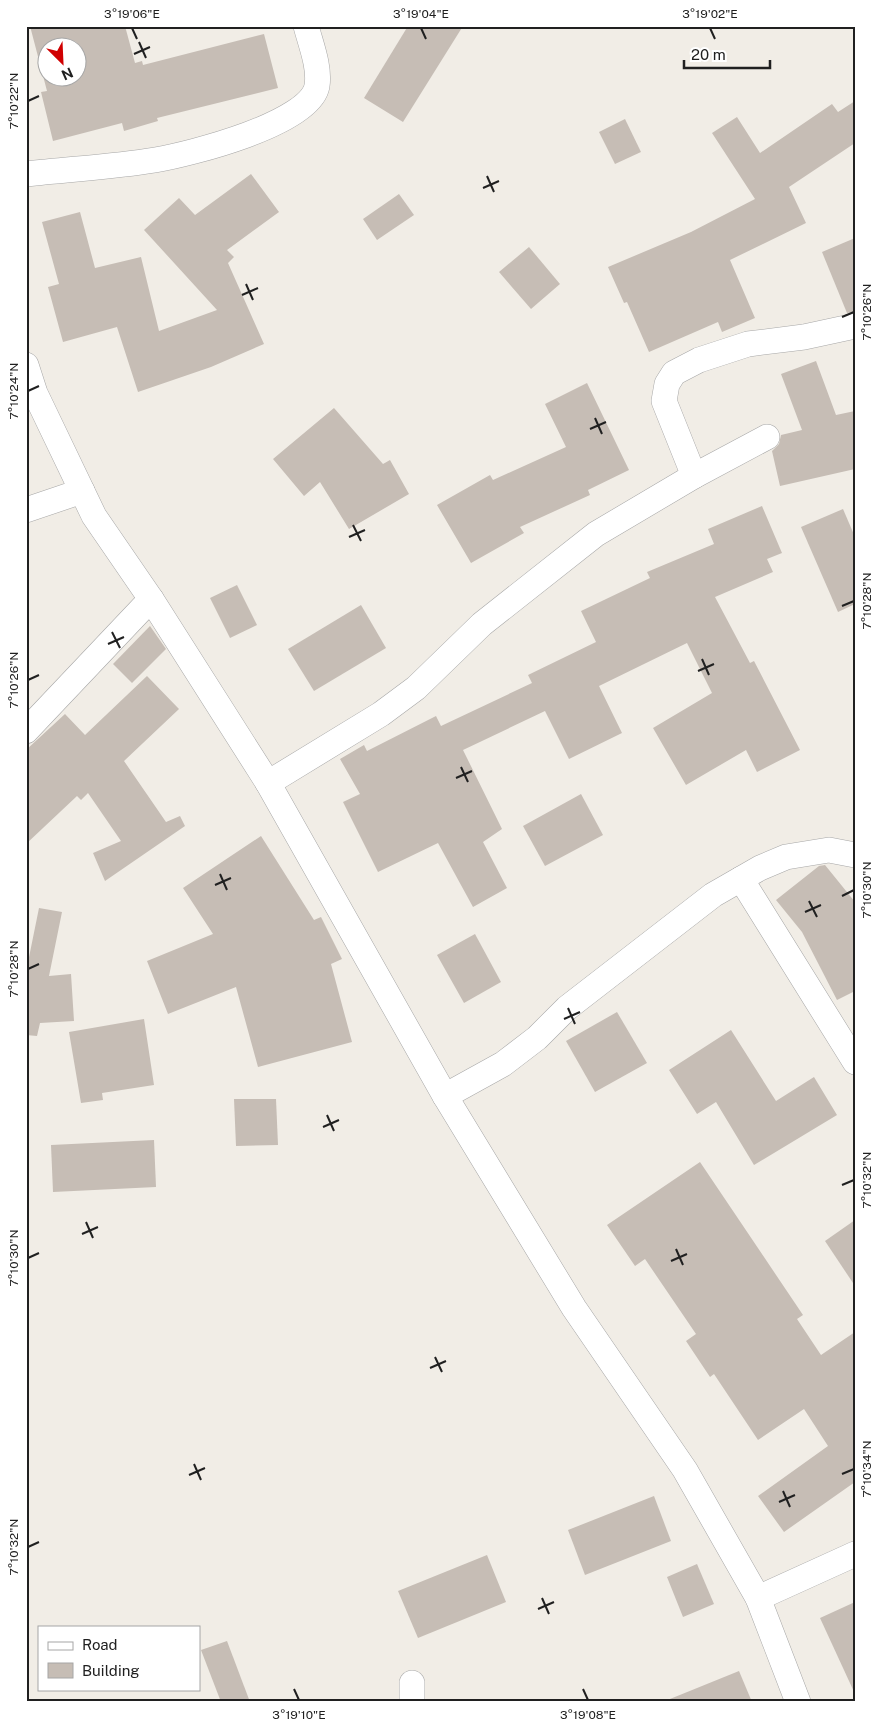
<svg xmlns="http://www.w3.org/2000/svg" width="881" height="1728" font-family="'Public Sans',sans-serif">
  <rect width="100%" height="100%" fill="#f1ede6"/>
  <!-- building -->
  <g fill="#c6bdb5" fill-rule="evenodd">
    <path d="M 30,26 L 125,26 L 135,63 L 142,61 L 143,65 L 264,34 L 278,88 L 157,118 L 158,121 L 124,131 L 122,123 L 53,141 L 41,92 L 47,91 ZM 48,48 L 78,48 L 78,78 L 48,78 Z"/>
    <path d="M 408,26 L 463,26 L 403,122 L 364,98 Z"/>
    <path d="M 855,101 L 855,143 L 789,187 L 806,223 L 730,260 L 755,318 L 722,332 L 718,322 L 649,352 L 627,302 L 624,303 L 608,267 L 691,232 L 755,199 L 712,133 L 737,117 L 760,153 L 832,104 L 838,112 Z"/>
    <path d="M 625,119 L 641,152 L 615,164 L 599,132 Z"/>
    <path d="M 251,174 L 279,212 L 227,250 L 234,257 L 228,263 L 264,344 L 211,367 L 138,392 L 117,327 L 63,342 L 48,287 L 59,284 L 42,222 L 80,212 L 95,268 L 141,257 L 159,331 L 217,310 L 144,230 L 179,198 L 195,215 Z"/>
    <path d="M 399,194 L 414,215 L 377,240 L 363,219 Z"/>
    <path d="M 855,238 L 855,312 L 847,313 L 822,252 Z"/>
    <path d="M 529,247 L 560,284 L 531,309 L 499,272 Z"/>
    <path d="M 816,361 L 836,415 L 855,411 L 855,469 L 780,486 L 772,451 L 779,444 L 781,435 L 802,430 L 781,374 Z"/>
    <path d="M 587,383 L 629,470 L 588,490 L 590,495 L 520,527 L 524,533 L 471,563 L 437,505 L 490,475 L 493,480 L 566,447 L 545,404 Z"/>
    <path d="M 334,408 L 383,464 L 390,460 L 409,494 L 349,529 L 320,482 L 304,496 L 273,459 Z"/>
    <path d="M 762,506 L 782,553 L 767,559 L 773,572 L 715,597 L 750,663 L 754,661 L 800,750 L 757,772 L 746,750 L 686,785 L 653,728 L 712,693 L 687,643 L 599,686 L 622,733 L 569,759 L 545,711 L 463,750 L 502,829 L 483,842 L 507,888 L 473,907 L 438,843 L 378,872 L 343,802 L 360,794 L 340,759 L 364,745 L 367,751 L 436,716 L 441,726 L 532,683 L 528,675 L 596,642 L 581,611 L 650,578 L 647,572 L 714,544 L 708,529 Z"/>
    <path d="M 843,509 L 855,537 L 855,604 L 838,612 L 801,527 Z"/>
    <path d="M 237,585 L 257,625 L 230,638 L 210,598 Z"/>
    <path d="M 361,605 L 386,648 L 314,691 L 288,649 Z"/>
    <path d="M 150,626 L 166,649 L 132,683 L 113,664 Z"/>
    <path d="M 147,676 L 179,709 L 124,761 L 166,822 L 180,816 L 185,826 L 105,881 L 93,853 L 121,841 L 88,793 L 81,800 L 77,796 L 26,844 L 26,750 L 65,714 L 85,735 Z"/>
    <path d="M 581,794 L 603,835 L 545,866 L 523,826 Z"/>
    <path d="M 261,836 L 314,920 L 321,917 L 342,959 L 331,964 L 352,1042 L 258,1067 L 236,987 L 168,1014 L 147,961 L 213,934 L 183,888 Z"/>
    <path d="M 825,865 L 855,902 L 855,991 L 837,1000 L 802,932 L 776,900 L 819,866 Z"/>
    <path d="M 39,908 L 62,912 L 49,976 L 71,974 L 74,1021 L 40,1023 L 37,1036 L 26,1035 L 26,972 Z"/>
    <path d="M 475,934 L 501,982 L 464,1003 L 437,955 Z"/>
    <path d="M 617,1012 L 647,1063 L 595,1092 L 566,1041 Z"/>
    <path d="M 144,1019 L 154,1085 L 102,1093 L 103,1100 L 81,1103 L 69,1032 Z"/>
    <path d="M 731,1030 L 776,1101 L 814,1077 L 837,1115 L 754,1165 L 716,1102 L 697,1114 L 669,1070 Z"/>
    <path d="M 234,1099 L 276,1099 L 278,1145 L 236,1146 Z"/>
    <path d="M 154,1140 L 156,1187 L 53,1192 L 51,1145 Z"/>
    <path d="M 700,1162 L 803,1315 L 797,1319 L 821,1355 L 855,1332 L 855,1482 L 784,1532 L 758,1496 L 828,1446 L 804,1409 L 758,1440 L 714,1374 L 710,1377 L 686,1341 L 696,1334 L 645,1259 L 635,1266 L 607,1225 Z"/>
    <path d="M 855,1220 L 855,1286 L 825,1241 Z"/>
    <path d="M 654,1496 L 671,1541 L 585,1575 L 568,1530 Z"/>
    <path d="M 487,1555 L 506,1602 L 418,1638 L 398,1591 Z"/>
    <path d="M 697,1564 L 714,1604 L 683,1617 L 667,1577 Z"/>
    <path d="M 855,1602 L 855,1694 L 820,1618 Z"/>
    <path d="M 227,1641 L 250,1702 L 221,1702 L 201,1650 Z"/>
    <path d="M 739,1671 L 752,1702 L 665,1702 L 665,1701 Z"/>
  </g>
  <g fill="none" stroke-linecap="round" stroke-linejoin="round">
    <!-- street casing -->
    <g stroke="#a7a7a7" stroke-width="26">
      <g id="street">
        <path d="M 26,174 C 69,169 113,167 155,160 C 190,154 310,124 317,86 C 320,67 311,45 306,26"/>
        <path d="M 26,365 L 35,393 L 94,516 L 151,599 L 268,783 L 445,1096 L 574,1308 L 685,1470 L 758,1598 L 798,1702"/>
        <path d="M 694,476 L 664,401 L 667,384 L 674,373 L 699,360 L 748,344 L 804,337 L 855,326"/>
        <path d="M 26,510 L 82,491"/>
        <path d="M 26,731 L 151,599"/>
        <path d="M 268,783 L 381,714 L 416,688 L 482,624 L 596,534 L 694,476 L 767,437"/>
        <path d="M 741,879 L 855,1062"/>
        <path d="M 445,1096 L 503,1064 L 537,1038 L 567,1008 L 713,895 L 760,868 L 786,857 L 829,850 L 855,855"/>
        <path d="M 758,1598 L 855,1554"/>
        <path d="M 412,1683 L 412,1702"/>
      </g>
    </g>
    <!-- street -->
    <use href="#street" stroke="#fff" stroke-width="25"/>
  </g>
  <!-- ticks -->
  <path fill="none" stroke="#202020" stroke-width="2" d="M 132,28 L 137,39M 421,28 L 426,39M 710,28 L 715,39M 139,42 L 146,58M 134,54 L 150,47M 28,101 L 39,96M 487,176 L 494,192M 483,188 L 499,181M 246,284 L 253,300M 242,295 L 258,288M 842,317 L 854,312M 28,391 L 39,386M 595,418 L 602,434M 590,429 L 606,422M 353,525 L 361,541M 349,537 L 365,530M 842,606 L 854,601M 112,632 L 120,648M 108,644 L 124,637M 702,659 L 709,675M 698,671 L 714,664M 28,680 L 39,675M 461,767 L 468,782M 456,778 L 472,771M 220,874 L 227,890M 215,885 L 231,878M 842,896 L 854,890M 809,901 L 817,917M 805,912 L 821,905M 28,969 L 39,964M 568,1008 L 575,1024M 564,1019 L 580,1012M 327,1115 L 334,1131M 323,1127 L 339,1120M 842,1185 L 854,1180M 86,1222 L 93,1238M 82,1234 L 98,1227M 676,1249 L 683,1265M 28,1258 L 39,1253M 671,1261 L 687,1254M 435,1357 L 442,1372M 430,1368 L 446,1361M 194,1464 L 201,1480M 842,1474 L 854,1469M 189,1475 L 205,1468M 783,1491 L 790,1507M 779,1502 L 795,1495M 28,1547 L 39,1542M 542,1598 L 549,1614M 538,1609 L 554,1602M 294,1689 L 299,1700M 583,1689 L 588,1700"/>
  <!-- border -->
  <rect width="881" height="1728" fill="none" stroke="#ffffff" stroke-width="55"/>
  <!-- legend -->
  <rect x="38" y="1626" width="162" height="65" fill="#ffffff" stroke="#a6a6a6"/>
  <rect x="48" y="1642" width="25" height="8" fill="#ffffff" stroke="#a6a6a6"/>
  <text x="82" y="1650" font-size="15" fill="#202020">Road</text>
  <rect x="48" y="1663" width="25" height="15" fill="#c6bdb5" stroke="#a6a6a6"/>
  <text x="82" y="1676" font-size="15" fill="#202020">Building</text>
  <!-- north arrow -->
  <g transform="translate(62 62) rotate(156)"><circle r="24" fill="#ffffff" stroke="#a6a6a6"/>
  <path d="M0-4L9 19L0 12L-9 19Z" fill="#d00001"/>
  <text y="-8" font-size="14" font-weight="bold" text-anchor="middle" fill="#202020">N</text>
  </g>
  <!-- scale -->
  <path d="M684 60v8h86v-8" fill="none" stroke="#202020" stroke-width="2.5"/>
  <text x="691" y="60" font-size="15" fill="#202020" stroke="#ffffff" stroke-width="4" paint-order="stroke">20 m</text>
  <rect x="28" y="28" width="826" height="1672" fill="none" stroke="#202020" stroke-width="2"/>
  <g font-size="12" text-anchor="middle" fill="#202020">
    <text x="132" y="18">3°19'06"E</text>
    <text x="421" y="18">3°19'04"E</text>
    <text x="710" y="18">3°19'02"E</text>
    <text transform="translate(14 101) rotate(-90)" y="4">7°10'22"N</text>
    <text transform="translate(867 312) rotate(-90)" y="4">7°10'26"N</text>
    <text transform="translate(14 391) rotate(-90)" y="4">7°10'24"N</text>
    <text transform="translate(867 601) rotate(-90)" y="4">7°10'28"N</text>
    <text transform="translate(14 680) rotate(-90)" y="4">7°10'26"N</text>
    <text transform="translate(867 890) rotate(-90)" y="4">7°10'30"N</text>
    <text transform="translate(14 969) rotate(-90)" y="4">7°10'28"N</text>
    <text transform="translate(867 1180) rotate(-90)" y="4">7°10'32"N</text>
    <text transform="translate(14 1258) rotate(-90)" y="4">7°10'30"N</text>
    <text transform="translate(867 1469) rotate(-90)" y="4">7°10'34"N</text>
    <text transform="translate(14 1547) rotate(-90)" y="4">7°10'32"N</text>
    <text x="299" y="1719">3°19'10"E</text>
    <text x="588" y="1719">3°19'08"E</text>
  </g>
</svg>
